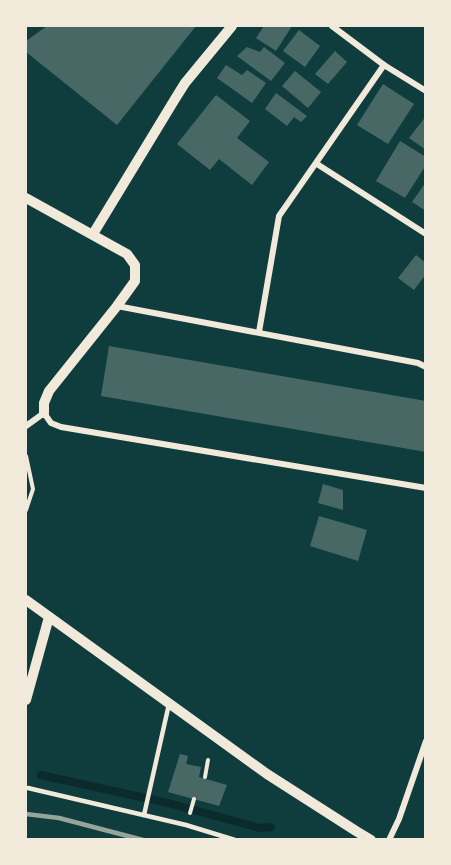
<svg xmlns="http://www.w3.org/2000/svg" width="451" height="865" font-family="'IBM Plex Sans',sans-serif">
  <rect width="100%" height="100%" fill="#0f3d3e"/>
  <g fill="none" stroke-linecap="round" stroke-linejoin="round">
    <!-- stream -->
    <path stroke="#0a2a2b" stroke-width="8" d="M 41,775 L 168,803 L 260,828 L 271,827"/>
  </g>
  <!-- building -->
  <g fill="#486865">
    <path d="M 47,26 L 196,26 L 117,125 L 26,52 L 26,41 Z"/>
    <path d="M 264,26 L 292,26 L 276,51 L 256,38 Z"/>
    <path d="M 299,30 L 320,46 L 305,67 L 283,51 Z"/>
    <path d="M 247,47 L 260,52 L 264,47 L 285,63 L 271,81 L 237,56 Z"/>
    <path d="M 335,51 L 347,62 L 328,84 L 315,74 Z"/>
    <path d="M 226,65 L 242,75 L 247,70 L 266,83 L 252,103 L 217,78 Z"/>
    <path d="M 295,71 L 321,92 L 308,108 L 282,86 Z"/>
    <path d="M 383,84 L 414,104 L 388,144 L 357,125 Z"/>
    <path d="M 276,93 L 307,116 L 301,122 L 294,117 L 287,126 L 265,109 Z"/>
    <path d="M 216,95 L 250,121 L 237,138 L 269,162 L 252,185 L 219,159 L 210,170 L 177,144 Z"/>
    <path d="M 426,116 L 426,150 L 409,138 Z"/>
    <path d="M 400,141 L 426,157 L 426,165 L 405,198 L 376,181 Z"/>
    <path d="M 426,182 L 426,211 L 412,202 Z"/>
    <path d="M 416,255 L 426,263 L 426,274 L 414,290 L 398,278 Z"/>
    <path d="M 109,346 L 426,401 L 426,452 L 101,396 Z"/>
    <path d="M 323,484 L 343,490 L 343,510 L 318,503 Z"/>
    <path d="M 319,516 L 367,530 L 358,561 L 310,546 Z"/>
    <path d="M 180,754 L 188,756 L 186,764 L 201,767 L 199,777 L 227,785 L 219,806 L 168,792 Z"/>
  </g>
  <g fill="none" stroke-linecap="round" stroke-linejoin="round">
    <!-- path -->
    <g stroke="#f1e9da" stroke-width="4">
      <path d="M 26,456 L 33,489 L 26,510"/>
      <path d="M 205,777 L 208,760"/>
      <path d="M 190,813 L 194,799"/>
    </g>
    <!-- service -->
    <g stroke="#f1e9da" stroke-width="4.5">
      <path d="M 28,788 L 186,825 L 235,840"/>
      <path d="M 144,815 L 169,704"/>
    </g>
    <!-- minor -->
    <g stroke="#f1e9da" stroke-width="6">
      <path d="M 384,65 L 426,91"/>
      <path d="M 317,164 L 426,234"/>
      <path d="M 117,306 L 418,363 L 426,367"/>
      <path d="M 259,332 L 279,216 L 384,65 L 332,26"/>
      <path d="M 26,426 L 44,413 L 51,423 L 61,427 L 426,488"/>
      <path d="M 389,840 L 399,819 L 426,741"/>
    </g>
    <!-- tertiary -->
    <g stroke="#f1e9da" stroke-width="10">
      <path d="M 26,198 L 127,254 L 135,265 L 135,281 L 117,306 L 49,391 L 44,403 L 44,413"/>
      <path d="M 93,234 L 175,99 L 185,83 L 232,26"/>
      <path d="M 26,600 L 267,774 L 356,831 L 371,840"/>
      <path d="M 26,700 L 49,617"/>
    </g>
    <!-- rail -->
    <path stroke="#97a49c" stroke-width="4.5" d="M 26,814 L 59,818 L 143,840"/>
  </g>
  <!-- border -->
  <rect width="451" height="865" fill="none" stroke="#f1e9da" stroke-width="54"/>
</svg>
